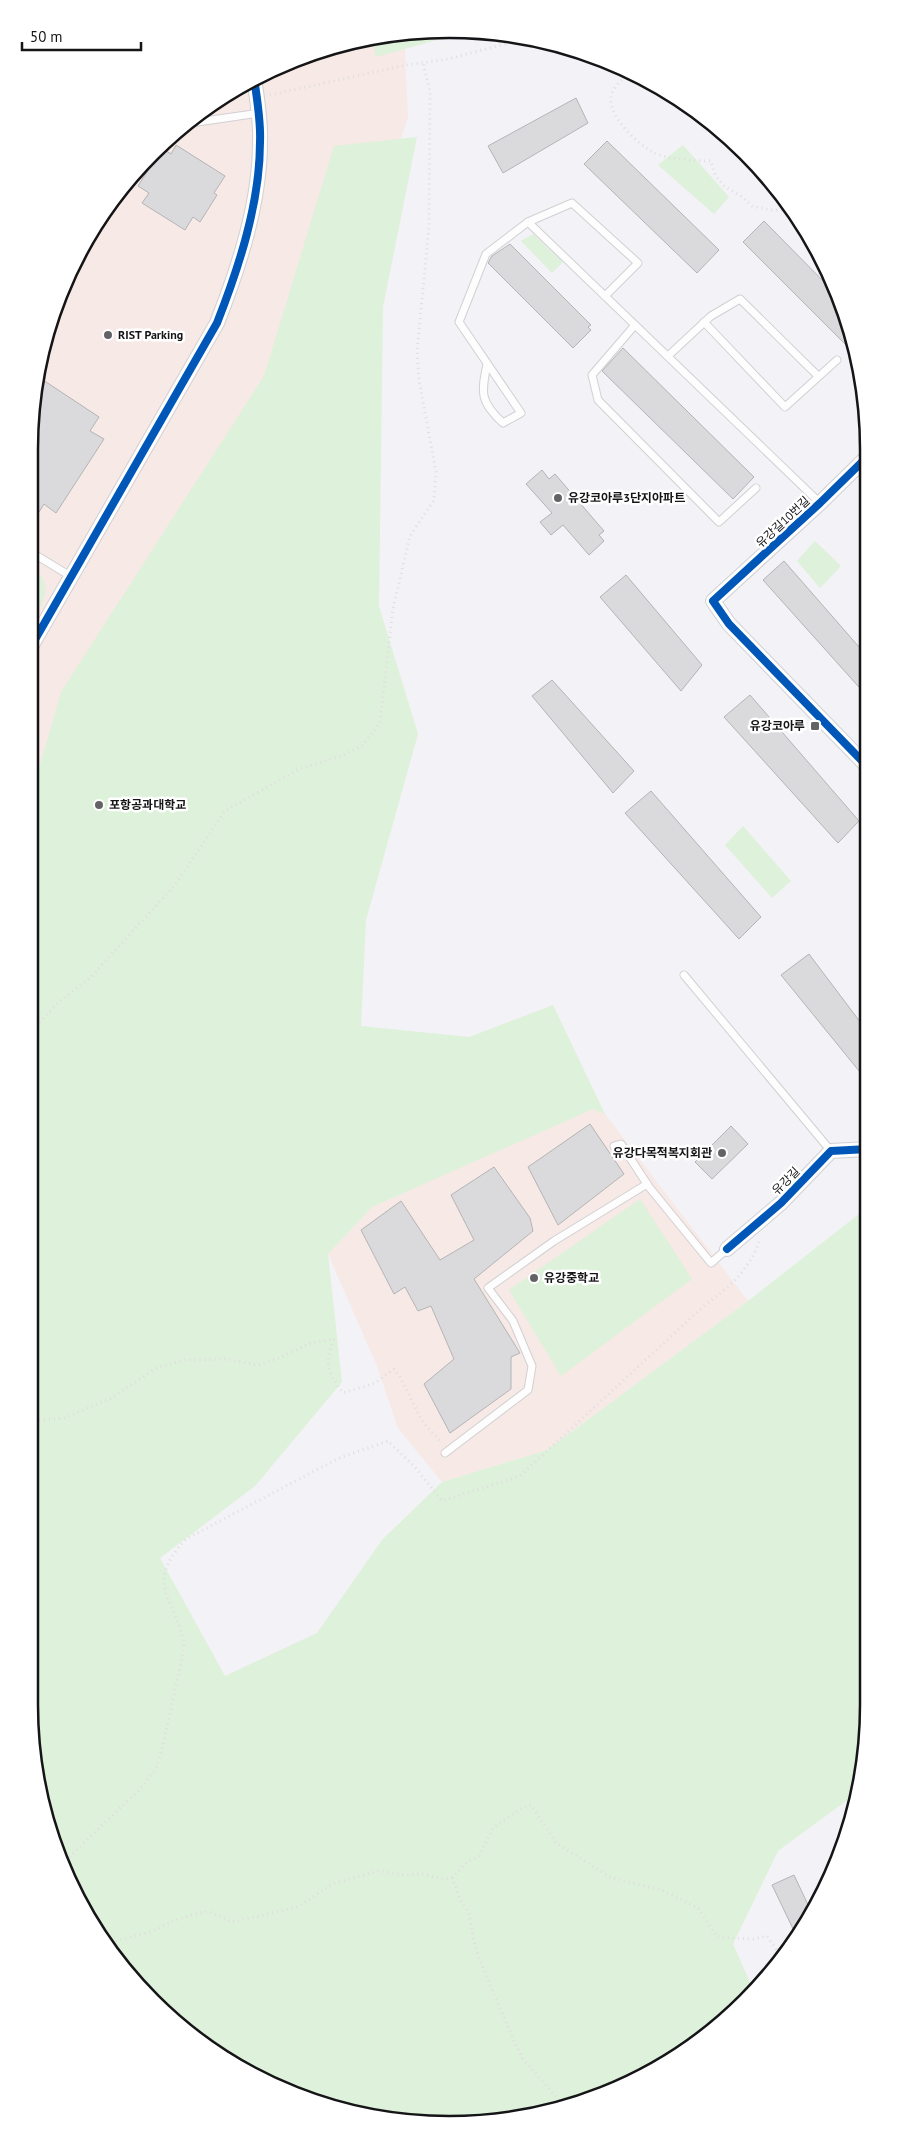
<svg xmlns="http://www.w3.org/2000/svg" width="898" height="2154" font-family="'PT Sans','Noto Sans KR',sans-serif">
  <rect width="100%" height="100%" fill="#f3f2f6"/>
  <!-- education -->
  <g fill="#f7e9e5">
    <path d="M 404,32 L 408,118 L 29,1178 L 29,449 L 51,314 L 85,239 L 133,172 L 193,116 L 263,72 L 340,43 Z"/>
    <path d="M 593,1108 L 605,1114 L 748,1301 L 547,1450 L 442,1482 L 398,1428 L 377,1366 L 328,1254 L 372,1207 Z"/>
  </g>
  <!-- green -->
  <g fill="#def1da">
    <path d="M 421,30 L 469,31 L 376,57 L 372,38 Z"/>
    <path d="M 417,137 L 383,307 L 379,606 L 418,734 L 366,920 L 361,1026 L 469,1037 L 553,1005 L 605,1114 L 593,1109 L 372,1207 L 328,1254 L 342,1382 L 255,1486 L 160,1558 L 225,1676 L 317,1633 L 382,1540 L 442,1482 L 547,1450 L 748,1301 L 868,1207 L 869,1705 L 854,1795 L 778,1851 L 733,1944 L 753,1989 L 682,2055 L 610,2093 L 531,2117 L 394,2122 L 314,2103 L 239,2069 L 133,1982 L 85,1915 L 51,1840 L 29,1705 L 29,803 L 61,692 L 264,376 L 334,146 Z"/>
    <path d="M 683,145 L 729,197 L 714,214 L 658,165 Z"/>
    <path d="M 533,234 L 563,262 L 552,273 L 521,241 Z"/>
    <path d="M 815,541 L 841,566 L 820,588 L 797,561 Z"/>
    <path d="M 29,565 C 58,584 42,604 29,627 Z"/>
    <path d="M 743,826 L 791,881 L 772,898 L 725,845 Z"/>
    <path d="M 640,1199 L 692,1279 L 561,1376 L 509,1290 Z"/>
  </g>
  <!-- building -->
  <g fill="#dadadd" stroke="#b4b4b6">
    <path d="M 576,98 L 588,123 L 503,173 L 488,146 Z"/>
    <path d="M 607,141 L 719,250 L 697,273 L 584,164 Z"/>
    <path d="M 176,145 L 225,176 L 214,193 L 217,195 L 200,222 L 193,217 L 185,230 L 142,203 L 149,193 L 138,186 L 162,148 L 171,154 Z"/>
    <path d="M 764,221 L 835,293 L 853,352 L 743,242 Z"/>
    <path d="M 510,244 L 591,325 L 588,327 L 591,330 L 573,348 L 488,263 L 492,256 Z"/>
    <path d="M 623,348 L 754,477 L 733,499 L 602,371 Z"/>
    <path d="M 40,378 L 99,417 L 90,431 L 104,439 L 56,513 L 44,504 L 29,528 L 29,449 Z"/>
    <path d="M 542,470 L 549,479 L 555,474 L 604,531 L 599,535 L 604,541 L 589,555 L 563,525 L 551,535 L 540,522 L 552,513 L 526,484 Z"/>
    <path d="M 784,561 L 866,655 L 866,695 L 763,580 Z"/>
    <path d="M 626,575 L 702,665 L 681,691 L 600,597 Z"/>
    <path d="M 552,680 L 634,771 L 613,793 L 532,696 Z"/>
    <path d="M 750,695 L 859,821 L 838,843 L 724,717 Z"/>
    <path d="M 651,791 L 761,917 L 739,939 L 625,813 Z"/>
    <path d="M 809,954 L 867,1031 L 868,1082 L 781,975 Z"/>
    <path d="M 590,1124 L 624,1174 L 558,1225 L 528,1167 Z"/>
    <path d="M 731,1126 L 748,1144 L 712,1179 L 695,1162 Z"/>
    <path d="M 494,1167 L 530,1218 L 533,1231 L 474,1279 L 520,1353 L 511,1357 L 511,1389 L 450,1433 L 424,1384 L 454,1359 L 431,1306 L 418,1311 L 405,1287 L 394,1294 L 361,1230 L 401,1201 L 440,1260 L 474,1240 L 451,1195 Z"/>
    <path d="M 794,1875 L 810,1909 L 796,1935 L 772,1885 Z"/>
  </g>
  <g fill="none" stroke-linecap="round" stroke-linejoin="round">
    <!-- service casing -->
    <g stroke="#d1d0d3" stroke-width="9">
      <g id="service">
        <path d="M 184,124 L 259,113"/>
        <path d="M 528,222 L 572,203 L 638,263 L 605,296"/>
        <path d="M 704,322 L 785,407 L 837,360"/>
        <path d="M 635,325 L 592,375 L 598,400 L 719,522 L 756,488"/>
        <path d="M 668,356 L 711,316 L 740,299 L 818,376"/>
        <path d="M 487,364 C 481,393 480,402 503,423 L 521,413 L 459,322 L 486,254 L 528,222 L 820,503"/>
        <path d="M 29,551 L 72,577"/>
        <path d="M 684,975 L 831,1151"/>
        <path d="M 614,1146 L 621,1144 L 649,1187 L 711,1263 L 727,1249"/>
        <path d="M 445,1453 L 528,1390 L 532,1366 L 513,1321 L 488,1288 L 554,1241 L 647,1184"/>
      </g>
    </g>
    <!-- minor casing -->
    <g stroke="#d1d0d3" stroke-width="16">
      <g id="minor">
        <path d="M 866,458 L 820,503 L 713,601 L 729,624 L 867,766"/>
        <path d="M 29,650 L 217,323 C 239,267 260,203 260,142 C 261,121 257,99 254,78"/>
        <path d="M 727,1249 L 781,1203 L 831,1151 L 868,1149"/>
      </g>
    </g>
    <!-- path -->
    <g stroke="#dfdedf" stroke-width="3" stroke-dasharray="1 4" stroke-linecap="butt">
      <path d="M 629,73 C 622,79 612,88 611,97 C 608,117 639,145 654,153 C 666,159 697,161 711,161 L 715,175 L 724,186 L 741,196 L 752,206 L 770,210 L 783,210 L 796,219"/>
      <path d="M 270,95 L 407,65 L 448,59 L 527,38"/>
      <path d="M 807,235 L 820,275"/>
      <path d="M 29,1033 L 62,999 L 89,979 L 174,886 L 225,811 L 299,769 L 341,756 L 362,746 L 380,723 L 393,608 L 410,536 L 434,500 L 436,472 L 419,380 L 417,351 L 429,227 L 430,91 L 423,63"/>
      <path d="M 29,1421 L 65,1418 L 111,1398 L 158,1367 L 185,1360 L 226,1359 L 258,1365 L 279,1358 L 311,1343 L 334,1339 C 324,1365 327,1371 343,1393 L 375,1383 L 394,1369 L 400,1377 L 422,1421 L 442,1443"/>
      <path d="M 62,1864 L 141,1788 L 155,1770 L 162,1750 L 184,1648 C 180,1601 140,1588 186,1539 L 339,1458 L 388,1441 L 415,1467 L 442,1501 L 520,1476 L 706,1304 C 730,1287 751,1268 760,1239"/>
      <path d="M 452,1878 L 467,1862 L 479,1856 L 493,1828 L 519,1810 L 531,1805 L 556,1843 L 612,1878 L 662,1890 L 698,1908 L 717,1937 L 753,1939 L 767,1936 L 783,1959"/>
      <path d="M 106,1944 L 150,1932 L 178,1919 L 208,1911 L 232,1922 L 298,1907 L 332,1884 L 378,1871 L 406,1875 L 423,1874 L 443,1879 L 452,1878 L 461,1901 L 469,1913 L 475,1946 L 482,1966 L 514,2041 L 523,2059 L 565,2107"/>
    </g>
    <!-- service -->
    <use href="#service" stroke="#fdfdfe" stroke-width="7"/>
    <!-- minor -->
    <use href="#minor" stroke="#fdfdfe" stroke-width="14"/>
    <!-- cycleway casing -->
    <g stroke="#fff" stroke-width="11">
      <g id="cycleway">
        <path d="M 866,458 L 820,503 L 713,601 L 729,624 L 867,766"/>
        <path d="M 29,650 L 217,323 C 239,267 260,203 260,142 C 261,121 257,99 254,78"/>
        <path d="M 727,1249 L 781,1203 L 831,1151 L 868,1149"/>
      </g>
    </g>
    <!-- cycleway -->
    <use href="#cycleway" stroke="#0057b8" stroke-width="8"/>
  </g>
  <!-- markers -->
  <g fill="#636265" stroke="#fff" stroke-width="2">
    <circle cx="108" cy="335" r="5"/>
    <circle cx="558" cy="498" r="5"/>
    <rect x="810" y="721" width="10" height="10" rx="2.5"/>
    <circle cx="99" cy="805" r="5"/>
    <circle cx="722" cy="1153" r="5"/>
    <circle cx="534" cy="1278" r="5"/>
  </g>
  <g text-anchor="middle" stroke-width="5" stroke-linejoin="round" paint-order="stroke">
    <!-- poi labels -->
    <g font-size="12" font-weight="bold" fill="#151517" stroke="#fff" text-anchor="start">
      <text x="118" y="339">RIST Parking</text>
      <text x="568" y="502">유강코아루3단지아파트</text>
      <text x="805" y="730" text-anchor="end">유강코아루</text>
      <text x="109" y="809">포항공과대학교</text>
      <text x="712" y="1157" text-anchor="end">유강다목적복지회관</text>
      <text x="544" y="1282">유강중학교</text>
    </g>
    <!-- street labels -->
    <g font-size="12" fill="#151517" stroke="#fff">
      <text transform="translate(783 522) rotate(-43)" y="4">유강길10번길</text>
      <text transform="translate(786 1181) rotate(-45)" y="4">유강길</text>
    </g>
  </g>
  <!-- crop -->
  <path d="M0 0H898V2154H0ZM449 38H449A411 411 0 0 1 860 449V1705A411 411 0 0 1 449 2116H449A411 411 0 0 1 38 1705V449A411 411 0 0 1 449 38Z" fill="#fff" fill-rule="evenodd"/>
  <path fill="none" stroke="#151517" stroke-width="2.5" d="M449 38H449A411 411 0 0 1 860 449V1705A411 411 0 0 1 449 2116H449A411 411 0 0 1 38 1705V449A411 411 0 0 1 449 38Z"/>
  <!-- scale -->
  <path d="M22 42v8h119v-8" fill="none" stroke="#151517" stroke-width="2.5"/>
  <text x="30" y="42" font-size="15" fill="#151517" stroke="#ffffff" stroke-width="4" paint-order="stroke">50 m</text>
</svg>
